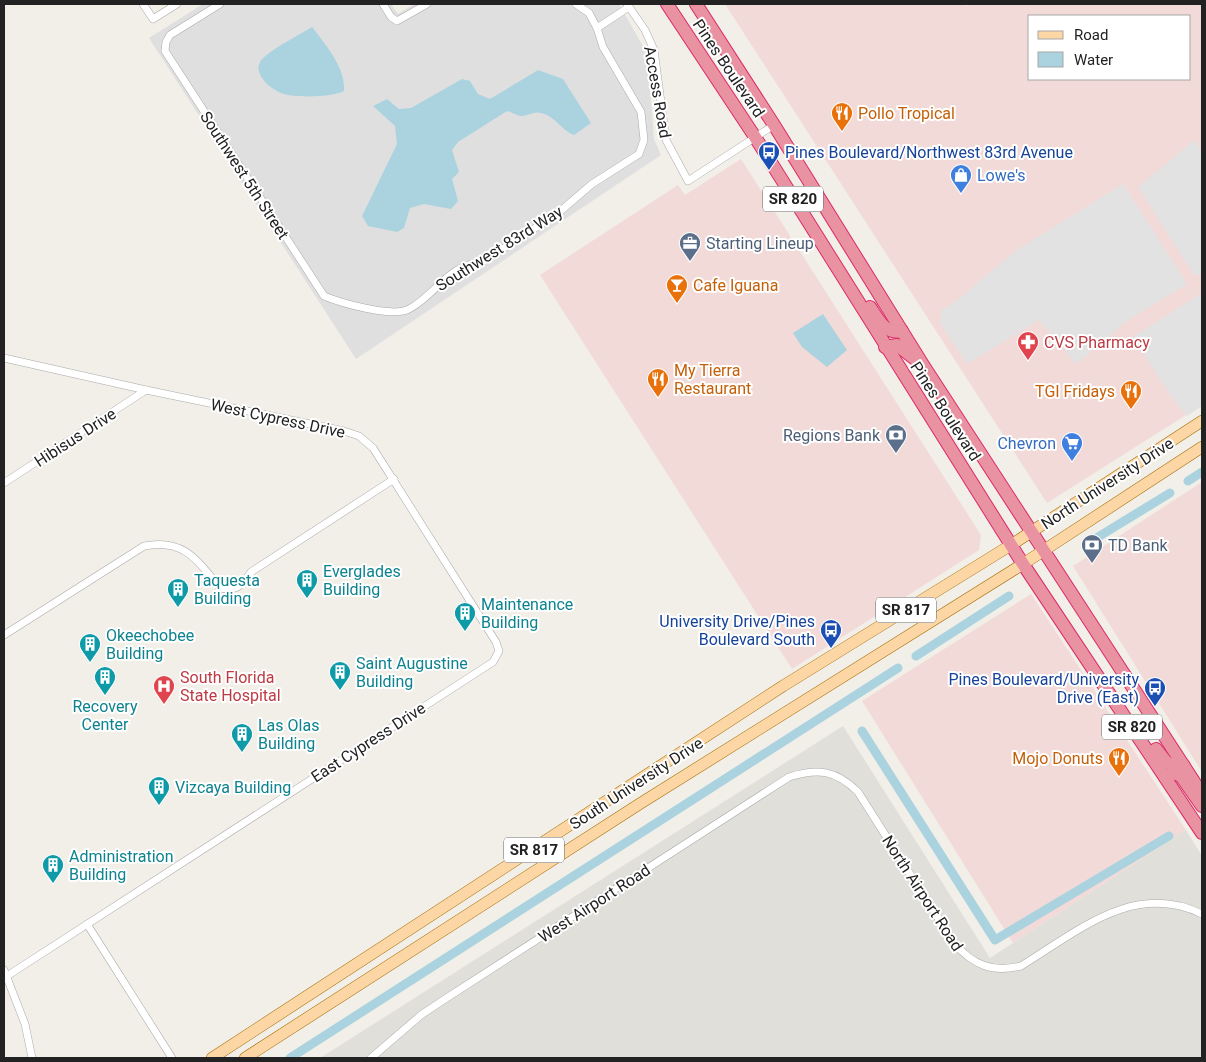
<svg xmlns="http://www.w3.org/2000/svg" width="1206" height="1062" font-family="Roboto,sans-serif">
  <rect width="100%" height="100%" fill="#f2efe9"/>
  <!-- residential -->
  <path fill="#e0dfdf" d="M 203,4 L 391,4 L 398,14 L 414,4 L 619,4 L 644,48 L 649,74 L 654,139 L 661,155 L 356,359 L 149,38 Z"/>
  <!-- commercial -->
  <g fill="#f2dad9" fill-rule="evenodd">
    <path d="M 725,4 L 964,4 L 966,6 L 970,4 L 1202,4 L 1202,405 L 1047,503 ZM 1030,16 L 1190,16 L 1190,79 L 1030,79 Z"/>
    <path d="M 741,159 L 981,535 L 979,550 L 792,669 L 540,275 L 678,185 L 685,195 Z"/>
    <path d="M 1202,482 L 1202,772 L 1073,566 Z"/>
    <path d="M 1031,594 L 1186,830 L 1013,943 L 862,701 Z"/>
  </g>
  <!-- airport -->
  <path fill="#e1dfda" d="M 843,726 L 990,958 L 1186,830 L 1202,856 L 1202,1058 L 320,1058 Z"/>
  <!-- parking -->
  <g fill="#e2e2e2">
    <path d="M 1195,140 L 1202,152 L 1202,274 L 1194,275 L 1138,187 Z"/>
    <path d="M 1123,184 L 1187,284 L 1128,320 L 1076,364 L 1039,320 L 967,364 L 940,323 L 941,311 L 960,298 L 1014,252 Z"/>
    <path d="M 1202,293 L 1202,406 L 1187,416 L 1170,395 L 1133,337 Z"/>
  </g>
  <!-- water -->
  <g fill="#aad3df">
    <path d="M 312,27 C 325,44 346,68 344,91 C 334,97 296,98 284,94 C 271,90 249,72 263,58 C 275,47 298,36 312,27 Z"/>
    <path d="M 538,70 L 563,79 L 591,123 L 574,135 C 561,130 555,116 541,113 C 534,111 529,115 522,116 C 517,116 511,112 507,111 L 458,142 L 452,150 L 459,172 L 452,179 L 458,201 L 451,209 L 424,204 L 410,208 L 404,228 L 397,232 L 368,226 L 362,216 L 397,144 L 395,126 L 373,106 L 387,99 L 399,109 L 411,108 L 462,79 L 470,81 L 478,94 L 490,99 Z"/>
    <path d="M 823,314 L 847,350 L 827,367 L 802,347 L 793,333 Z"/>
  </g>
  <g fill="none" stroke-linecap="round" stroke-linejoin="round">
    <!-- canal -->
    <g stroke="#aad3df" stroke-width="9">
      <path d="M 1188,481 L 1202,472"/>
      <path d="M 1098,537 L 1170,493"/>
      <path d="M 916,656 L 1009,596"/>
      <path d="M 862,731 L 995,940 L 1169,836"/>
      <path d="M 290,1058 L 898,668"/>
    </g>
    <!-- street casing -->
    <g stroke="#a9a9a9" stroke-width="8">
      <g id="street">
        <path d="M 143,4 L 153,19 L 177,4"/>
        <path d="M 220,4 L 170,35 L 166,42 L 165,51 L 324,296 C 341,303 393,318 409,309 C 437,294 446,266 482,262 L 557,214 L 592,184 L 639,154 L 644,140 L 641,112 L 603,47 L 597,28"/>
        <path d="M 383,4 L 391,17 L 397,21 L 427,4"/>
        <path d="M 576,4 L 589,13 L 597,28 L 629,7"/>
        <path d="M 627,4 L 645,30 L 654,50 L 666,140 L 688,181 L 774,125"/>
        <path d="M 4,358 L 146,390 L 344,431 L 359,436 L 373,448 L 496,642 L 499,651 L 493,662 L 7,976"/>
        <path d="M 4,483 L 146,390"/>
        <path d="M 4,635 L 144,546 C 184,538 197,560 220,588 C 237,592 242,585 251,572 L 394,479"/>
        <path d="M 87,924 L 172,1058"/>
        <path d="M 4,970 L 25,1024 L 32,1058"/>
        <path d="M 371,1058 L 421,1015 L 445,999 L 789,777 C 818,768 836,770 858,792 L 954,943 C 973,965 992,973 1021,966 C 1078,931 1134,881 1202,914"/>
      </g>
    </g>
    <!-- primary casing -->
    <g stroke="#a06b00" stroke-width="12">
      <g id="primary">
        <path d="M 212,1058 L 783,686 L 1011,545 L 1202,421"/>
        <path d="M 245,1058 L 641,803 L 1023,564 L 1202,447"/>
      </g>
    </g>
    <!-- highway casing -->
    <g stroke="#dc2a67" stroke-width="14">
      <g id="highway">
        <path d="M 667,4 L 755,137 L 1023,564 L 1202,833"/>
        <path d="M 696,4 L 774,125 L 923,365 L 1202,794"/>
        <path d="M 870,307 C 878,319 885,335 902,331"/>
        <path d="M 885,347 L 897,345 L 915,359"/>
        <path d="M 1156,749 L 1167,763 L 1184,766"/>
        <path d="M 1165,777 L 1174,773 L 1181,776 L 1202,806"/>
      </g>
    </g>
    <!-- street -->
    <use href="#street" stroke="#fff" stroke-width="7"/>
    <!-- primary -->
    <use href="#primary" stroke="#fcd6a4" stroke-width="11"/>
    <!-- highway -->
    <use href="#highway" stroke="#e892a2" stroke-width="12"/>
  </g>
  <!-- icons -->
  <defs>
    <g id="restaurant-pin" transform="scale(1.125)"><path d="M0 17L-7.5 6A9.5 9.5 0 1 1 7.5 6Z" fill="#e8710a" stroke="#fff"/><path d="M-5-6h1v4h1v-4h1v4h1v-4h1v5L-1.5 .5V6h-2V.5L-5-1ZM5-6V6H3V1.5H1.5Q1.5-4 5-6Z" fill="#fff"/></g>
    <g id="bus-pin" transform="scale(1.125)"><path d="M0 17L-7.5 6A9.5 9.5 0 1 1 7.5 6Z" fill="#1a4fb4" stroke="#fff"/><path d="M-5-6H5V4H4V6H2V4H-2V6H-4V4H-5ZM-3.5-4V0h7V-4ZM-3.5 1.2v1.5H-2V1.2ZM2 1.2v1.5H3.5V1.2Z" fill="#fff"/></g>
    <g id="shop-pin" transform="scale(1.125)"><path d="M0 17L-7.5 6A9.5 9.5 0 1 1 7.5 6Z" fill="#3f7fe0" stroke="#fff"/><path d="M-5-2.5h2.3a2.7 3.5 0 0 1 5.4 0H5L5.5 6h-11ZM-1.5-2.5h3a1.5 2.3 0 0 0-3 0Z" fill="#fff"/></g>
    <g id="office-pin" transform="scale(1.125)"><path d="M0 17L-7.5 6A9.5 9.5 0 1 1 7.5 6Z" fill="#5c6f8a" stroke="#fff"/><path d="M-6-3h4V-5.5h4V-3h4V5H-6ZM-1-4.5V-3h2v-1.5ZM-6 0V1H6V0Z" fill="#fff"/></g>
    <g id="bar-pin" transform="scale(1.125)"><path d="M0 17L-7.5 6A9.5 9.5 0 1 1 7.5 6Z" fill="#e8710a" stroke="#fff"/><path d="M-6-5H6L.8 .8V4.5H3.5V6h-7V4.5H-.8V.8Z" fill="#fff"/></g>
    <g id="pharmacy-pin" transform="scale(1.125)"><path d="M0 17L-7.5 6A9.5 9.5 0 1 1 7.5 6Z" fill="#e0444e" stroke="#fff"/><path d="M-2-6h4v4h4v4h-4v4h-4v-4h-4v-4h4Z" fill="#fff"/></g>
    <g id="bank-pin" transform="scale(1.125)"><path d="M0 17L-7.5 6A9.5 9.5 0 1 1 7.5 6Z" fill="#5c6f8a" stroke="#fff"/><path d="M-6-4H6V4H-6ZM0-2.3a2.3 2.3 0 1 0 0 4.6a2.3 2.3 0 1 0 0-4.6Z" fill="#fff"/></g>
    <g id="supermarket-pin" transform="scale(1.125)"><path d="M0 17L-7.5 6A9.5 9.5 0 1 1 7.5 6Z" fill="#3f7fe0" stroke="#fff"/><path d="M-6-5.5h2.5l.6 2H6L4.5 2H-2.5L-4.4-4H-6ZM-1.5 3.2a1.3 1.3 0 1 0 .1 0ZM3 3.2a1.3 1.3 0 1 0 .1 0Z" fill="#fff"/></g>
    <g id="building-pin" transform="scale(1.125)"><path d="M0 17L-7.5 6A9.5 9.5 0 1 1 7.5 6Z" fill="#0f9aa8" stroke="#fff"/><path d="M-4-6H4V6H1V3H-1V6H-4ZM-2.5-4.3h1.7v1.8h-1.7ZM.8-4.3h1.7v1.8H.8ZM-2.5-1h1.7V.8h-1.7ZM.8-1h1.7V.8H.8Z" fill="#fff"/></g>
    <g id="hospital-pin" transform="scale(1.125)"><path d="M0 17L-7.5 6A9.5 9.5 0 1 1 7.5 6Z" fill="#e0444e" stroke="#fff"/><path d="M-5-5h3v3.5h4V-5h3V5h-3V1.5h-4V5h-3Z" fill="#fff"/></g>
  </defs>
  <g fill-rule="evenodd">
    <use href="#restaurant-pin" x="842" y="113"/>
    <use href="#bus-pin" x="769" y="152"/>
    <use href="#shop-pin" x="961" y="175"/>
    <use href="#office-pin" x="690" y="243"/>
    <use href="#bar-pin" x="677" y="285"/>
    <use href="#pharmacy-pin" x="1028" y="342"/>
    <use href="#restaurant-pin" x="658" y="379"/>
    <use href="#restaurant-pin" x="1131" y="391"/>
    <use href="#bank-pin" x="896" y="435"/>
    <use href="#supermarket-pin" x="1072" y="443"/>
    <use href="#bank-pin" x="1092" y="545"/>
    <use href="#building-pin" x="307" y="580"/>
    <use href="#building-pin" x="178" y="589"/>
    <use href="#building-pin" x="465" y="613"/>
    <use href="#bus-pin" x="831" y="630"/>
    <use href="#building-pin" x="90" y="644"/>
    <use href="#building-pin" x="340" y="672"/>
    <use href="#building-pin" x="105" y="677"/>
    <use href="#hospital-pin" x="164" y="686"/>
    <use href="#bus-pin" x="1155" y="688"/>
    <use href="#building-pin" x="242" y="734"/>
    <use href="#restaurant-pin" x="1119" y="758"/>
    <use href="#building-pin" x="159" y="787"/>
    <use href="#building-pin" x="53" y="865"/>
  </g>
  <g text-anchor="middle" stroke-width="4" stroke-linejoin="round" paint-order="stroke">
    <!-- shield labels -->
    <g fill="#fff" stroke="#646464" stroke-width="1">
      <rect x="763" y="186.5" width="60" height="25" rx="4"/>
      <rect x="876" y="597.5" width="60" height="25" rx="4"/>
      <rect x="1102" y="714.5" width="60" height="25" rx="4"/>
      <rect x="504" y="837.5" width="60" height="25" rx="4"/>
    </g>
    <g font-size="15" font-weight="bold" fill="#222">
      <text x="793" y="204">SR 820</text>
      <text x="906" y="615">SR 817</text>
      <text x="1132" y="732">SR 820</text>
      <text x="534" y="855">SR 817</text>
    </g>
    <!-- street labels -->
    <g font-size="16" fill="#222" stroke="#fff">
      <text transform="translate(729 68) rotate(56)" y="6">Pines Boulevard</text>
      <text transform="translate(658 92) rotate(80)" y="6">Access Road</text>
      <text transform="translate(245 175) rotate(57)" y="6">Southwest 5th Street</text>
      <text transform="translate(499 248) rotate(-32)" y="6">Southwest 83rd Way</text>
      <text transform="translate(946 411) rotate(57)" y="6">Pines Boulevard</text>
      <text transform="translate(278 418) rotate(12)" y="6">West Cypress Drive</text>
      <text transform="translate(75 437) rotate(-33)" y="6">Hibisus Drive</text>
      <text transform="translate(1107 483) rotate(-33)" y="6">North University Drive</text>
      <text transform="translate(368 742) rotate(-33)" y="6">East Cypress Drive</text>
      <text transform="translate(636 783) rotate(-33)" y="6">South University Drive</text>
      <text transform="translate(923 893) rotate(57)" y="6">North Airport Road</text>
      <text transform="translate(594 903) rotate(-33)" y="6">West Airport Road</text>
    </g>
    <!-- food labels -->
    <g font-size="16" fill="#c56008" stroke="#fff" text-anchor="start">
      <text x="858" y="119">Pollo Tropical</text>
      <text x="693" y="291">Cafe Iguana</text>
      <text x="674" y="376">My Tierra<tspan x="674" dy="18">Restaurant</tspan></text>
      <text x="1115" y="397" text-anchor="end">TGI Fridays</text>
      <text x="1103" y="764" text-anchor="end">Mojo Donuts</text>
    </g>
    <!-- transit labels -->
    <g font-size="16" fill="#164399" stroke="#fff" text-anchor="end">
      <text x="785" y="158" text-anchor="start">Pines Boulevard/Northwest 83rd Avenue</text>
      <text x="815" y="627">University Drive/Pines<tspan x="815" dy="18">Boulevard South</tspan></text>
      <text x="1139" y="685">Pines Boulevard/University<tspan x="1139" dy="18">Drive (East)</tspan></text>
    </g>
    <!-- shop labels -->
    <g font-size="16" fill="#366cbe" stroke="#fff" text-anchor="start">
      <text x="977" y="181">Lowe's</text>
      <text x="1056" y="449" text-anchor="end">Chevron</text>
    </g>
    <!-- service labels -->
    <g font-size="16" fill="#4e5e75" stroke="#fff" text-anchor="start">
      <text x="706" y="249">Starting Lineup</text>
      <text x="880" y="441" text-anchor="end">Regions Bank</text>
      <text x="1108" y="551">TD Bank</text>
    </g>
    <!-- health labels -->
    <g font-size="16" fill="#be3a42" stroke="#fff" text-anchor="start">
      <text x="1044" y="348">CVS Pharmacy</text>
      <text x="180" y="683">South Florida<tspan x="180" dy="18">State Hospital</tspan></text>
    </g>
    <!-- culture labels -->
    <g font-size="16" fill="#0d838f" stroke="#fff" text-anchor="start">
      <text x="323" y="577">Everglades<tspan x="323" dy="18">Building</tspan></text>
      <text x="194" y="586">Taquesta<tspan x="194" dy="18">Building</tspan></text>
      <text x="481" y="610">Maintenance<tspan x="481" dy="18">Building</tspan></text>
      <text x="106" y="641">Okeechobee<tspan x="106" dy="18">Building</tspan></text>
      <text x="356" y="669">Saint Augustine<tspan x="356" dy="18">Building</tspan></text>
      <text x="105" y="712" text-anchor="middle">Recovery<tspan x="105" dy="18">Center</tspan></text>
      <text x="258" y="731">Las Olas<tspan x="258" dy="18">Building</tspan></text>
      <text x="175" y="793">Vizcaya Building</text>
      <text x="69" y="862">Administration<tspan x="69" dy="18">Building</tspan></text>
    </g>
  </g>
  <!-- border -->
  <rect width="1206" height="1062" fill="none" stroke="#222222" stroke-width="10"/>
  <!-- legend -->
  <rect x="1028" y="15" width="162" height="65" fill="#ffffff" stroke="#a7a7a7"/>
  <rect x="1038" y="31" width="25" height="8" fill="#fcd6a4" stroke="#a7a7a7"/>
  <text x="1074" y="40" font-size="15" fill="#222222">Road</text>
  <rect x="1038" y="52" width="25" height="15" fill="#aad3df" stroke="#a7a7a7"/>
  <text x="1074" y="65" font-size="15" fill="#222222">Water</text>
</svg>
